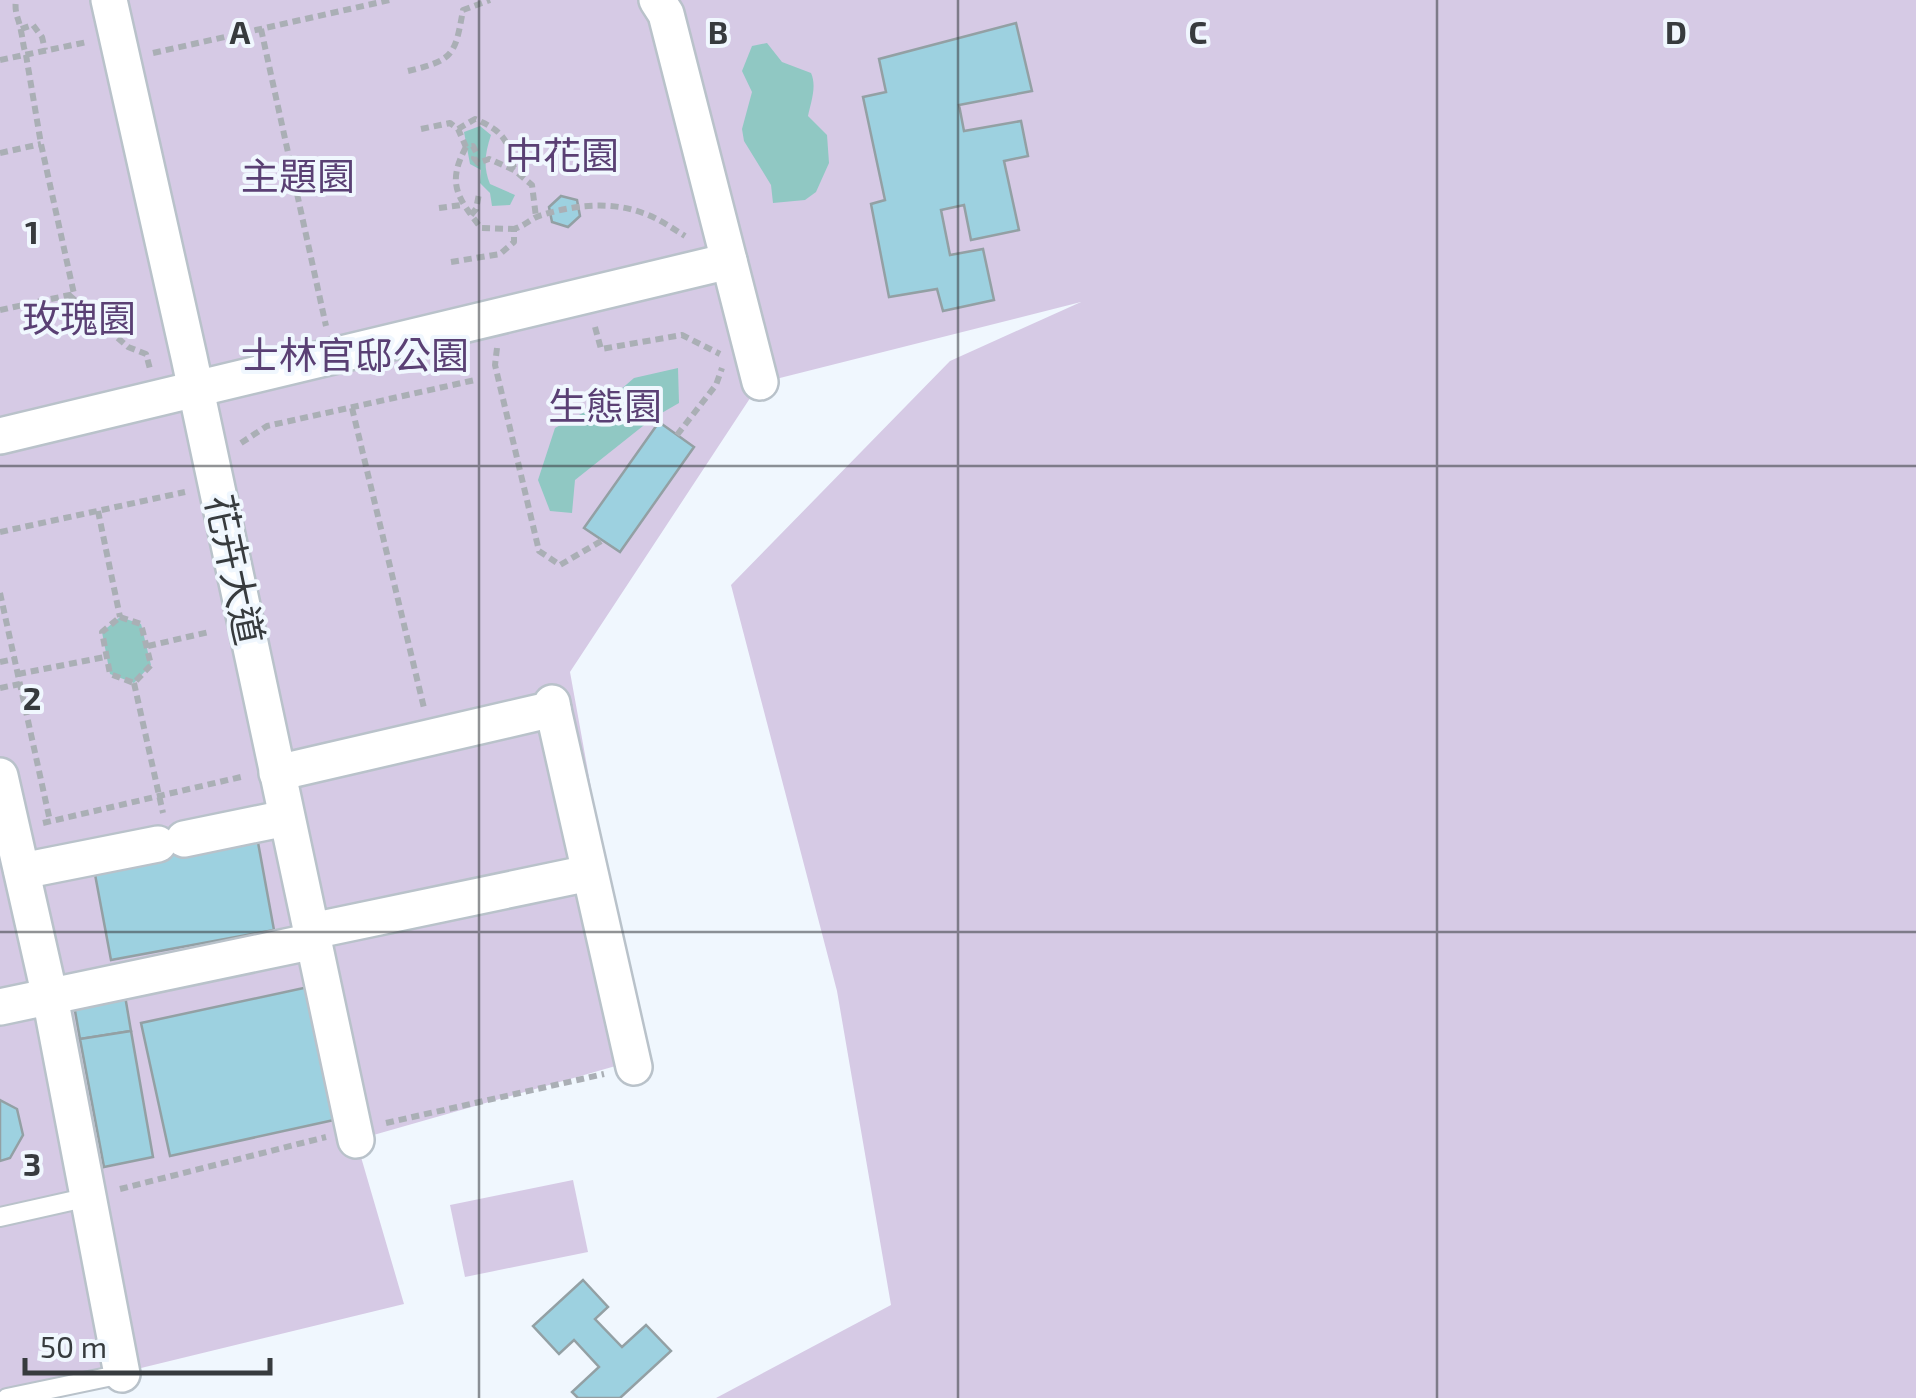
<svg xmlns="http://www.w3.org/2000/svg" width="1916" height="1398" font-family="'Exo 2','Noto Sans TC',sans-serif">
  <rect width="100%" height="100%" fill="#f0f7fe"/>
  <!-- green -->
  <g fill="#d6cae5">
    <path d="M 0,0 L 1916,0 L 1916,1398 L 716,1398 L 891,1305 L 837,991 L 731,585 L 950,361 L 1081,302 L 760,383 L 570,672 L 640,1059 L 356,1140 L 404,1304 L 141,1368 L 0,1396 Z"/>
    <path d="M 573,1180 L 588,1252 L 465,1277 L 450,1205 Z"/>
  </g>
  <!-- water -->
  <g fill="#90c8c3">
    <path d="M 767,43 L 782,62 L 811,73 C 817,86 811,102 808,116 L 827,135 L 829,163 L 816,192 L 805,200 L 773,203 L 771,185 L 744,141 L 742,129 L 752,92 L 742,71 L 752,46 Z"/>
    <path d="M 480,126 L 491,135 C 485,153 483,167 490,184 L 515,195 L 510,205 L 492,206 L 490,193 L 480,183 L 481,170 L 470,164 L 464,132 Z"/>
    <path d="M 678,368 L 679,403 L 653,418 L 575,480 L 572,513 L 550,511 L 538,480 L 555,428 L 612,397 L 634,378 Z"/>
    <path d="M 120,617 L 141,624 L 151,665 L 134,683 L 110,674 L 102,632 Z"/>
  </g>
  <!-- building -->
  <g fill="#9dd1e0" stroke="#93a0a4" stroke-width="2.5">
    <path d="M 1016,23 L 1032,91 L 959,105 L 964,131 L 1021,121 L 1028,156 L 1004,161 L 1019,230 L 971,240 L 964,205 L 941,210 L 950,255 L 983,249 L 994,300 L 943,311 L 937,289 L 889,297 L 871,204 L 885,200 L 863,97 L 886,92 L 879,59 Z"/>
    <path d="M 561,196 L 577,200 L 580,216 L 568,227 L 552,222 L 549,207 Z"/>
    <path d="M 659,422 L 694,447 L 620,552 L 584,528 Z"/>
    <path d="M 183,831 L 257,837 L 274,930 L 111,960 L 94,869 Z"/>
    <path d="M 123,984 L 131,1031 L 80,1039 L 72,994 Z"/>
    <path d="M 313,986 L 343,1118 L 170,1156 L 141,1023 Z"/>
    <path d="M 131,1031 L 153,1157 L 104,1167 L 80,1039 Z"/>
    <path d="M 0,1100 L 17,1109 L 23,1135 L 10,1158 L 0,1161 Z"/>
    <path d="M 583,1280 L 608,1307 L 595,1319 L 622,1347 L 646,1325 L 671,1351 L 620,1398 L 578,1398 L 572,1392 L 599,1367 L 574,1340 L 559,1354 L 533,1326 Z"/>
  </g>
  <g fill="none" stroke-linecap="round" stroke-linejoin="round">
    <!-- lane casing -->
    <g stroke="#b9c2ca" stroke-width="22">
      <g id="lane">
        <path d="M 0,1217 L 89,1197"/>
        <path d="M 7,1398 L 122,1374"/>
      </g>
    </g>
    <!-- street casing -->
    <g stroke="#b9c2ca" stroke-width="40">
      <g id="street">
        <path d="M 109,0 L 189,357 L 356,1140"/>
        <path d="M 657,0 L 666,14 L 760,382"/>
        <path d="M 0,436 L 729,261"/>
        <path d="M 553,709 L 634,1067"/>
        <path d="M 277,773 L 553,709 L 552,703"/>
        <path d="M 0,776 L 50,997 L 122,1374"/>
        <path d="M 184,839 L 286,818"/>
        <path d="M 22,871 L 158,844"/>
        <path d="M 312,931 L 589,873"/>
        <path d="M 0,1007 L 314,941"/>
      </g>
    </g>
    <!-- path -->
    <g stroke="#aaafb5" stroke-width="6" stroke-dasharray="8 5" stroke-linecap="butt">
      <path d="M 21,29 L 33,25 L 42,37 L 45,50"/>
      <path d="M 261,29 L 326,326"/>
      <path d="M 153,53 L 390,0"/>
      <path d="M 0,60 L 87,42"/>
      <path d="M 408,71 C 454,60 455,55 463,10 L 490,0"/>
      <path d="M 421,129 L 450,123 L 458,129 L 466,147 L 473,146 L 476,152 L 474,158 L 478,163 L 489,159 L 514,170 L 532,185 L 536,217"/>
      <path d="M 458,129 L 475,119 C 503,131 508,139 514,169"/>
      <path d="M 466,147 C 446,184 458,198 481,228 L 514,229"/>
      <path d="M 0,153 L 41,144"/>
      <path d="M 439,208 L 462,205"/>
      <path d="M 471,215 L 476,209 L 479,194"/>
      <path d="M 451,262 L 500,254 L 514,242 L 514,229 C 525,226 531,218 542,215 C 574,205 611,201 643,213 C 658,218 672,228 685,236"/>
      <path d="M 69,295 L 128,347 L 146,354 L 150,369"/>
      <path d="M 0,310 L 74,294 L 41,144 L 26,55 C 23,46 23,40 21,31 C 19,19 14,13 16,0"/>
      <path d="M 595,327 L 601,349 L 682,335 L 720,354"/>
      <path d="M 497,348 L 495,365 L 539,551 L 560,565 L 603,540"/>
      <path d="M 352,408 L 424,708"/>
      <path d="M 677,435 L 716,385 L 722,368"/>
      <path d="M 241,443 L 267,426 L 475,380"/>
      <path d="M 98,511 L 120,617"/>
      <path d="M 0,532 L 185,492"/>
      <path d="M 0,593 L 50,821"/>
      <path d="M 120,617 L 141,624 L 151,665 L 134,683 L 110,674 L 102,632 Z"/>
      <path d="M 148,646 L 209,632"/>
      <path d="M 0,662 L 15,659"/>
      <path d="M 18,674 L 105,657"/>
      <path d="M 134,683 L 163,813"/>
      <path d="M 0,688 L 20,684"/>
      <path d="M 43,823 L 245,776"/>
      <path d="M 386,1123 L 604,1074"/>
      <path d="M 120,1189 L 326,1137"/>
    </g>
    <!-- lane -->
    <use href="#lane" stroke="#fff" stroke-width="18"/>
    <!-- street -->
    <use href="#street" stroke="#fff" stroke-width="35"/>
  </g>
  <!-- grid -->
  <path fill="none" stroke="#373b3e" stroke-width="2.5" stroke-opacity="0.55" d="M 479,0 L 479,1398M 958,0 L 958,1398M 1437,0 L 1437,1398M 0,466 L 1916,466M 0,932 L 1916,932"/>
  <g text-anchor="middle" stroke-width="8" stroke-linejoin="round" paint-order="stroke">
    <!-- park labels -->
    <g font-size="38" fill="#5a4074" stroke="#f0f7fe">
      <text x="562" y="169">中花園</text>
      <text x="298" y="190">主題園</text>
      <text x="79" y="332">玫瑰園</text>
      <text x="355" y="369">士林官邸公園</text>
      <text x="605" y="420">生態園</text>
    </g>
    <!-- street labels -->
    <g font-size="38" fill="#373b3e" stroke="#f0f7fe">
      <text transform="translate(234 570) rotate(78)" y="13">花卉大道</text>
    </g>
  </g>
  <g font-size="32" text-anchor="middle" font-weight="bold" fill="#373b3e" stroke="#f0f7fe" stroke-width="8" stroke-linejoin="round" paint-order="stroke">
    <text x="240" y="44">A</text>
    <text x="718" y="44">B</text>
    <text x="1198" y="44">C</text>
    <text x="1676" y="44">D</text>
    <text x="32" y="244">1</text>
    <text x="32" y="710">2</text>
    <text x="32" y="1176">3</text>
  </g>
  <!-- scale -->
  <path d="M25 1358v15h245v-15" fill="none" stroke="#373b3e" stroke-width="5"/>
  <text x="40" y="1358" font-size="30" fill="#373b3e" stroke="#f0f7fe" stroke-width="8" paint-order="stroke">50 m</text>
</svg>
